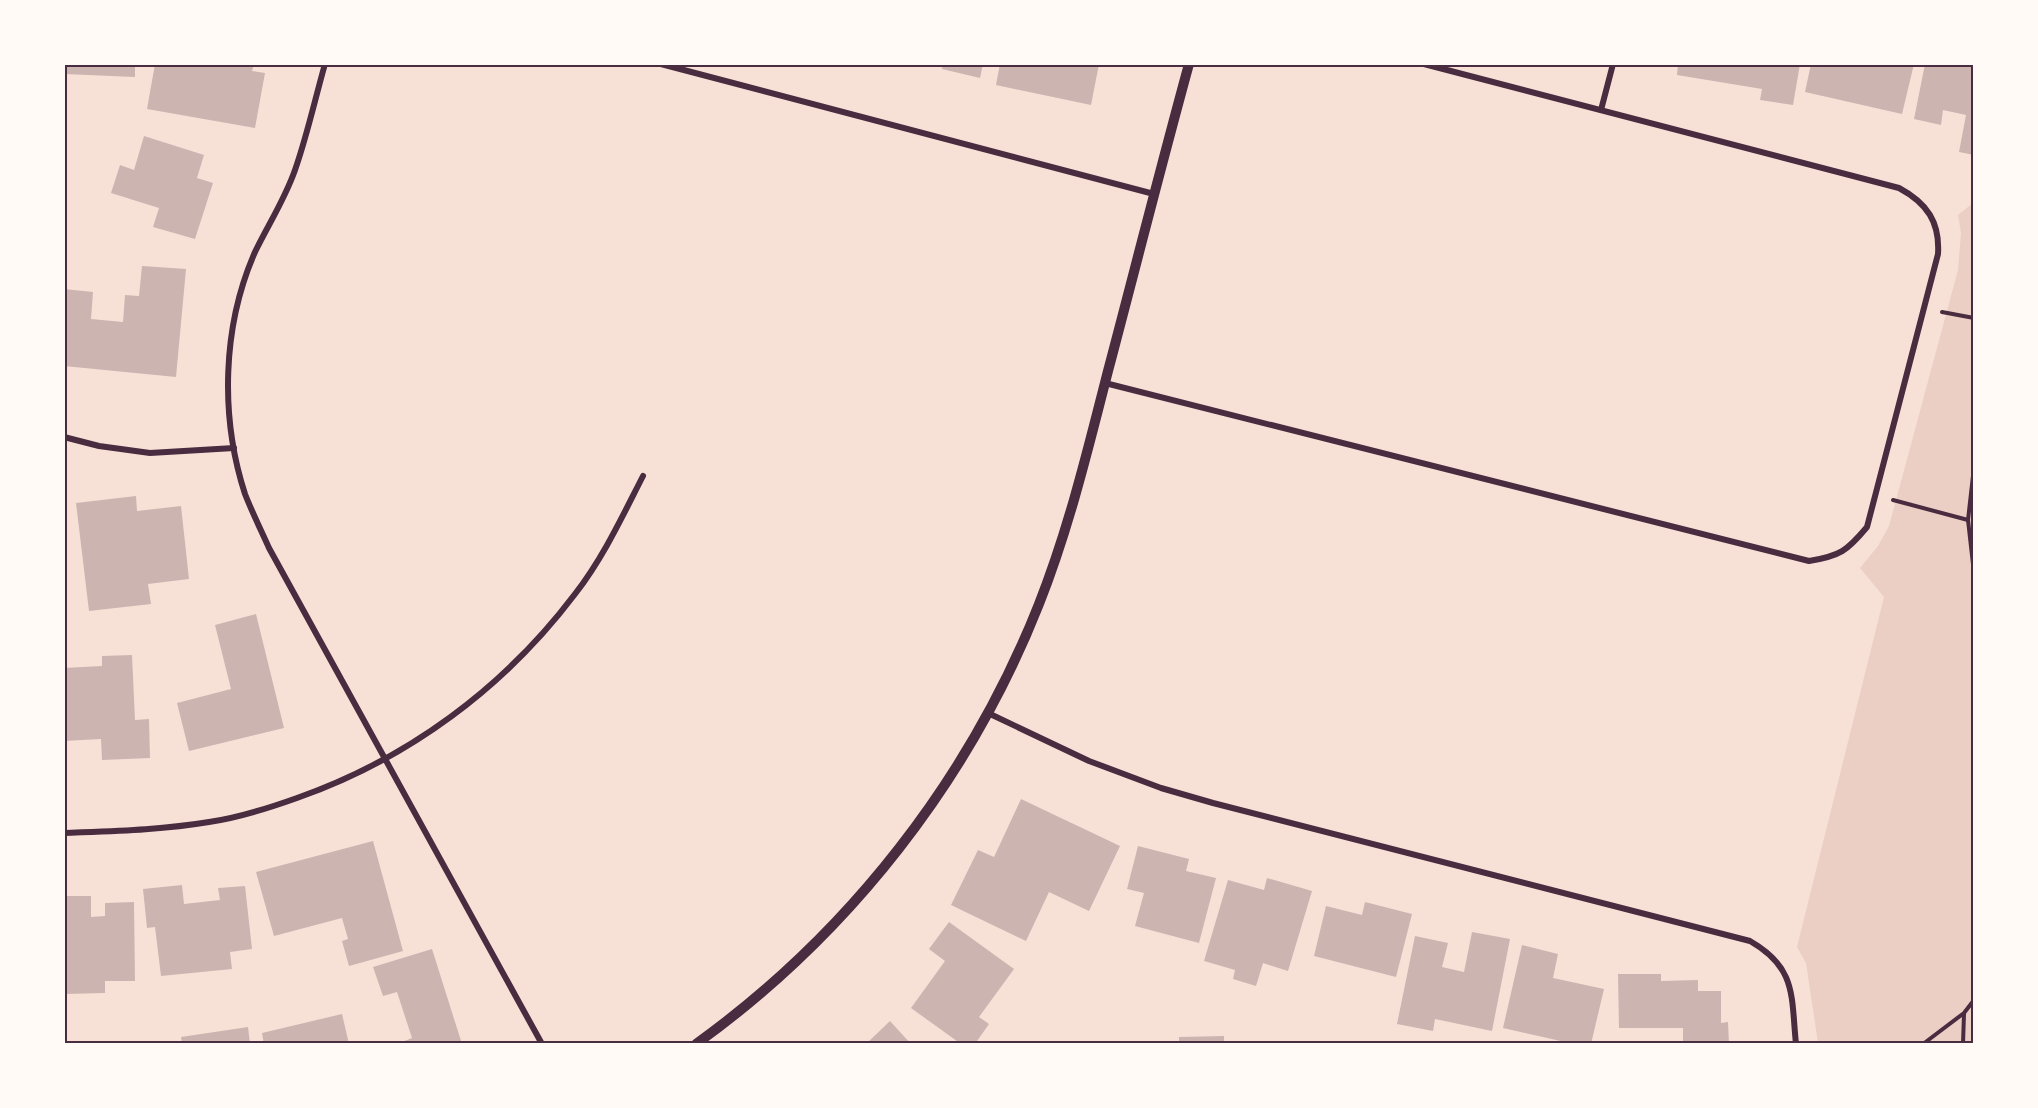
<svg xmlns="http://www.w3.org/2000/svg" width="2038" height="1108" font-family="Quicksand,sans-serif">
  <rect width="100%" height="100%" fill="#f7e1d7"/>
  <!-- green -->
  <path fill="#ebcfc5" d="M 1973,203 L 1973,1043 L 1818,1043 L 1806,963 L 1797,947 L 1884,597 L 1860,568 L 1878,546 L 1889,526 L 1958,270 L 1961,233 L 1958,215 Z"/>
  <!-- building -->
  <g fill="#ccb4b1">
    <path d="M 64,64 L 135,64 L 135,77 L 64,74 Z"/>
    <path d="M 155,64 L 254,64 L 252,71 L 265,73 L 255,128 L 147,109 Z"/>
    <path d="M 943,64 L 983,64 L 980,78 L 942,69 Z"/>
    <path d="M 1000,64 L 1099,64 L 1091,105 L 996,85 Z"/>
    <path d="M 1678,64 L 1800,64 L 1793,105 L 1760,100 L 1762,89 L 1677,75 Z"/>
    <path d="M 1811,64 L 1914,64 L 1902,114 L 1805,92 Z"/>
    <path d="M 1925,64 L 1974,64 L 1974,155 L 1959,152 L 1966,115 L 1943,110 L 1941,125 L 1914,119 Z"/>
    <path d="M 144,136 L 204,155 L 197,178 L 213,183 L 195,239 L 153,227 L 159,208 L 111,193 L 120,165 L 134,170 Z"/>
    <path d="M 142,266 L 186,269 L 176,377 L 64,366 L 64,289 L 93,292 L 91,319 L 123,322 L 125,295 L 139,296 Z"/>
    <path d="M 136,496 L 137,511 L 181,506 L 189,579 L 148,584 L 151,604 L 89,611 L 76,503 Z"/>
    <path d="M 256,614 L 284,728 L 189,751 L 177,703 L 231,689 L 215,625 Z"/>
    <path d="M 132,655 L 135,720 L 149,719 L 150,758 L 102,760 L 101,739 L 64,741 L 64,668 L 102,666 L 102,656 Z"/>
    <path d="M 1021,799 L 1120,846 L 1089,911 L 1049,892 L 1026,941 L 951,905 L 978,850 L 994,857 Z"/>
    <path d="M 373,841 L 403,951 L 349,966 L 342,941 L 348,939 L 342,918 L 274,936 L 256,872 Z"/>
    <path d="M 1138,846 L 1189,859 L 1186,871 L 1216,878 L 1199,943 L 1135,926 L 1144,893 L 1127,889 Z"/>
    <path d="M 1267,878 L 1312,891 L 1288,971 L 1263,963 L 1256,986 L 1233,979 L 1235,970 L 1204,961 L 1228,880 L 1264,890 Z"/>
    <path d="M 182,885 L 184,904 L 220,900 L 218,888 L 245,886 L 252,949 L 230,952 L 232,969 L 161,976 L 155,927 L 147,928 L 143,889 Z"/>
    <path d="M 64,896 L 91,896 L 91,917 L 105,916 L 105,903 L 134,902 L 135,981 L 105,981 L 105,993 L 64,994 Z"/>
    <path d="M 1365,902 L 1412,914 L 1396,977 L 1314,956 L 1326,906 L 1362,915 Z"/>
    <path d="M 949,922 L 1014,969 L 979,1017 L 989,1024 L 975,1044 L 961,1044 L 911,1008 L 945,961 L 929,949 Z"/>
    <path d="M 1472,932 L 1510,939 L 1492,1031 L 1435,1019 L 1433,1031 L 1397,1024 L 1415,936 L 1448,943 L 1442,967 L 1464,972 Z"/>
    <path d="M 1522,945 L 1558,954 L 1553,978 L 1604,989 L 1591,1044 L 1565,1044 L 1565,1042 L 1503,1028 Z"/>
    <path d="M 432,949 L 462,1044 L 397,1044 L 412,1038 L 397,992 L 383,996 L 373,967 Z"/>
    <path d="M 1618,974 L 1661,974 L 1661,981 L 1698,980 L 1698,991 L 1721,991 L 1721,1023 L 1728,1022 L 1729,1044 L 1683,1044 L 1683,1028 L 1619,1028 Z"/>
    <path d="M 342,1014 L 349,1044 L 264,1044 L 262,1033 Z"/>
    <path d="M 890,1021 L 911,1044 L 866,1044 Z"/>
    <path d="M 248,1027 L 250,1044 L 182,1044 L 181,1037 Z"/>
    <path d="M 1224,1036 L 1224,1044 L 1179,1044 L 1179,1037 Z"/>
  </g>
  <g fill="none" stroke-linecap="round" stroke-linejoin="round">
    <!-- path -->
    <g stroke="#4a2c40" stroke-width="4">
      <path d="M 1942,312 L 1974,318"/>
      <path d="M 1974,467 L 1968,520 L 1974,573"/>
      <path d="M 1893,500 L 1968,520"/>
      <path d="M 1923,1044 L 1964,1013 L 1974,1000"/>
      <path d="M 1963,1044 L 1964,1014"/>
    </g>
    <!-- minor -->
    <g stroke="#4a2c40" stroke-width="6">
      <path d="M 325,64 C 315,99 307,136 295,170 C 285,199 268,225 255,252 C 222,327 220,417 245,494 C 252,512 261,530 269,548 L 542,1044"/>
      <path d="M 661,64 L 1154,194"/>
      <path d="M 1601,110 L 1613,64"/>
      <path d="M 1105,383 L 1809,561 C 1840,556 1847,551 1867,527 L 1938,254 C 1940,222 1927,203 1899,188 L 1424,64"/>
      <path d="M 64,437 L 99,446 L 150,453 L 234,448"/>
      <path d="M 988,713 L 1089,761 L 1161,788 L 1213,803 L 1750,941 C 1797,968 1791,996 1796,1044"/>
      <path d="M 64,833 C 113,831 161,830 209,822 C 239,818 269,808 297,798 C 408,759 504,688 575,594 C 603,558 622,517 643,476"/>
    </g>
    <!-- tertiary -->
    <path stroke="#4a2c40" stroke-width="10" d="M 696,1044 C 849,934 970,779 1039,604 C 1069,528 1088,449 1108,371 C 1135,269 1161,166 1189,64"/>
  </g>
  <!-- border -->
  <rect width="2038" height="1108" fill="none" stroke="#fffaf5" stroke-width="132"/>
  <rect x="66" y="66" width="1906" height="976" fill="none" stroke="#4a2c40" stroke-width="2"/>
</svg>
